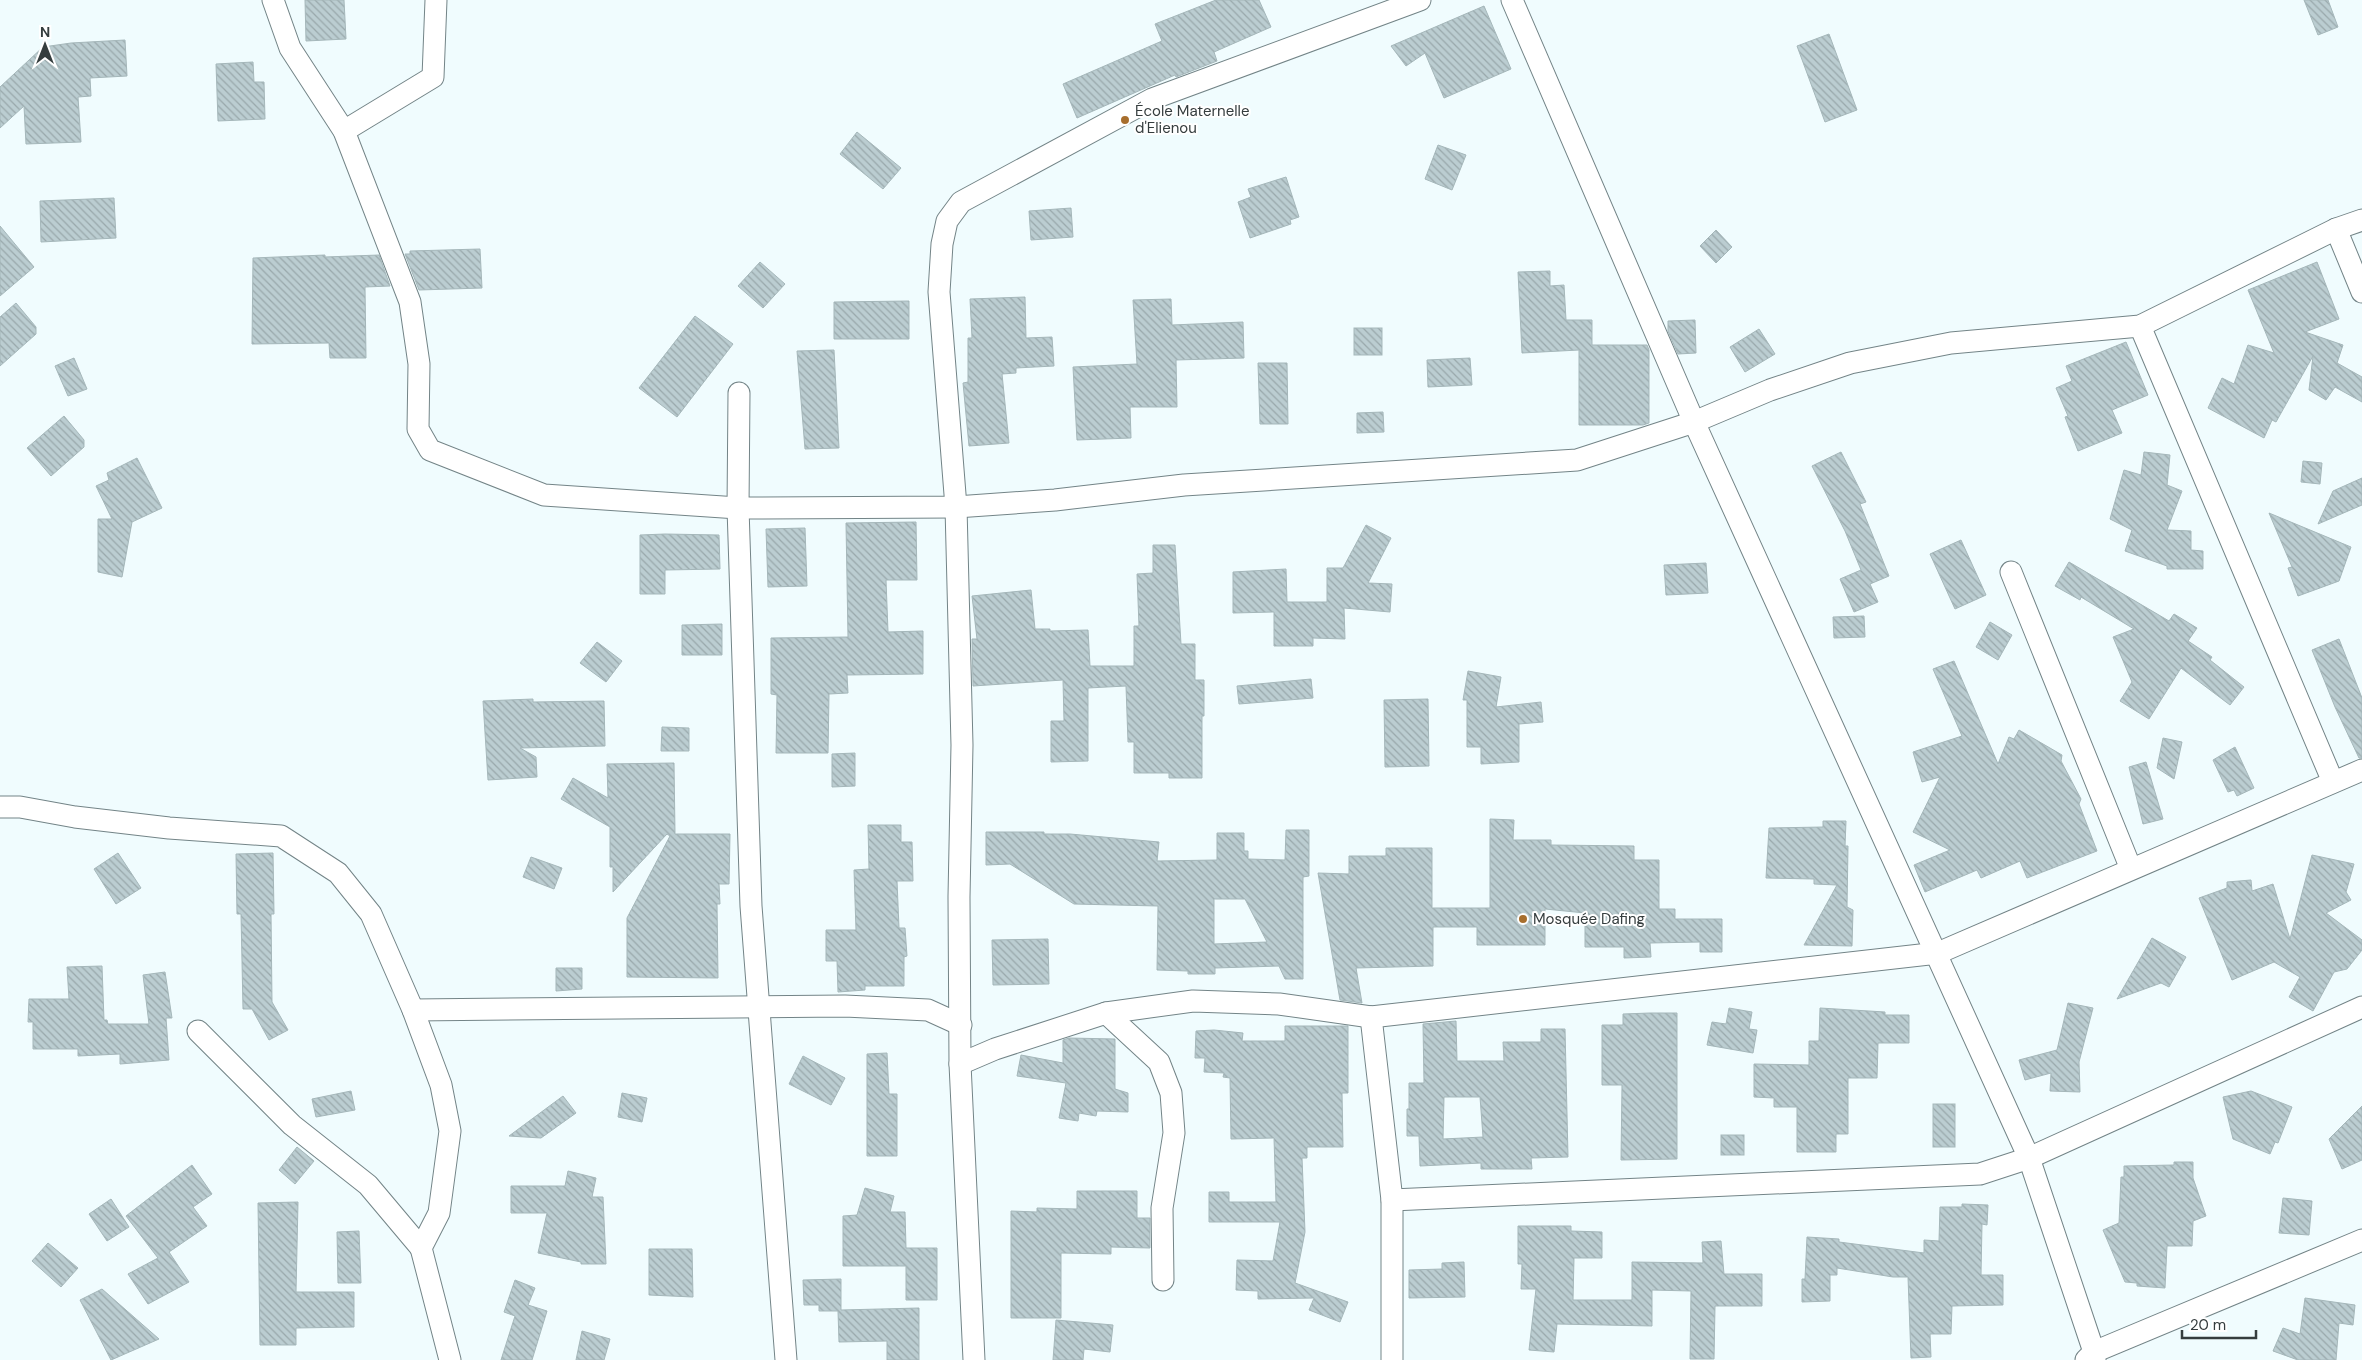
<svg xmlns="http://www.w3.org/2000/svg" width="2362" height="1360" font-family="'DM Sans',sans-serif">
  <defs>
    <pattern id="building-back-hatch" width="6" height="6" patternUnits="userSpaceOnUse" patternTransform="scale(1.25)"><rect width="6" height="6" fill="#bbcdd1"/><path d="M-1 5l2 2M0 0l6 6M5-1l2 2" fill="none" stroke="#99a8ab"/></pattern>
  </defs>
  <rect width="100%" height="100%" fill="#f0fcfe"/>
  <!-- building -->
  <g fill="url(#building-back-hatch)" stroke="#a5b7ba" fill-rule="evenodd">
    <path d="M 305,0 L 344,0 L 346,39 L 306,41 Z"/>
    <path d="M 1216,0 L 1259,0 L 1271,27 L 1214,52 L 1217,61 L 1176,77 L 1175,75 L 1077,118 L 1063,84 L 1162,41 L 1155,24 Z"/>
    <path d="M 2304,0 L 2328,0 L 2338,27 L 2318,35 Z"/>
    <path d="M 1484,6 L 1511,69 L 1444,98 L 1425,53 L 1406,66 L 1391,46 Z"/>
    <path d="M 1829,34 L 1857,110 L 1825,122 L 1797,46 Z"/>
    <path d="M 125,40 L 127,76 L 90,78 L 91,96 L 78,97 L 81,142 L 26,144 L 24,106 L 0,128 L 0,87 L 43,47 L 71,43 Z"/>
    <path d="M 253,62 L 254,82 L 264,82 L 265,119 L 218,121 L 216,64 Z"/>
    <path d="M 857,132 L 901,168 L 883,189 L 840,154 Z"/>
    <path d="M 1438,145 L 1466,155 L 1452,190 L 1425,179 Z"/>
    <path d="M 1286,177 L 1299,217 L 1290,220 L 1291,224 L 1250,238 L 1238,202 L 1251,197 L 1248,189 Z"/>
    <path d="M 114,198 L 116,238 L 41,242 L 40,201 Z"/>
    <path d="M 1071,208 L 1073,237 L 1031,240 L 1029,211 Z"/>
    <path d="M 0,226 L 34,267 L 0,296 Z"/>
    <path d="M 1716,230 L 1732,247 L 1716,263 L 1700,246 Z"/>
    <path d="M 480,249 L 482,288 L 419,290 L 405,254 L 410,254 L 410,251 Z"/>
    <path d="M 325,255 L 325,257 L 379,255 L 390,286 L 365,287 L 366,358 L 330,358 L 329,343 L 252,344 L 253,258 Z"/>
    <path d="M 760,262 L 785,284 L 763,308 L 738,286 Z"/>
    <path d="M 2317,262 L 2339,319 L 2305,332 L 2343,345 L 2337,363 L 2362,377 L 2362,402 L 2335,387 L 2326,400 L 2309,390 L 2313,356 L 2276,422 L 2272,420 L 2264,438 L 2208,408 L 2222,378 L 2234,384 L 2248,345 L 2274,353 L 2248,290 Z"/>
    <path d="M 1550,271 L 1550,286 L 1564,285 L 1566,320 L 1592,320 L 1592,345 L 1647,345 L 1649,350 L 1649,423 L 1643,425 L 1579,425 L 1579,350 L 1522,353 L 1518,272 Z"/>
    <path d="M 1025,297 L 1026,338 L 1052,337 L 1054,366 L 1016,368 L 1016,373 L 1002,374 L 1009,443 L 969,446 L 963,383 L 968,382 L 968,338 L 972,338 L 970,299 Z"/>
    <path d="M 1171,299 L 1172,325 L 1243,322 L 1244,358 L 1176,360 L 1177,407 L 1130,407 L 1131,438 L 1077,440 L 1073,367 L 1137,364 L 1133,300 Z"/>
    <path d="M 909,301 L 909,339 L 834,339 L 834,302 Z"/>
    <path d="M 16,303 L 36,327 L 36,334 L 0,366 L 0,317 Z"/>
    <path d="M 695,316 L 733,344 L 677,417 L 639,388 Z"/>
    <path d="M 1695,320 L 1696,353 L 1678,354 L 1668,331 L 1668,321 Z"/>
    <rect x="1354" y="328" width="28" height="27"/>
    <path d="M 1759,329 L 1775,354 L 1745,372 L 1730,347 Z"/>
    <path d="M 2126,342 L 2148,395 L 2112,410 L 2122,433 L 2078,451 L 2065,417 L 2068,416 L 2056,388 L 2072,381 L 2066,366 Z"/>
    <path d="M 834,350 L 839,448 L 805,449 L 797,351 Z"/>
    <path d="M 74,358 L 87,389 L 68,396 L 55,366 Z"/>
    <path d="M 1470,358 L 1472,385 L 1428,387 L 1427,360 Z"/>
    <path d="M 1258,363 L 1287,363 L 1288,424 L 1260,424 Z"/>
    <path d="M 1383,412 L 1384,432 L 1357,433 L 1357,413 Z"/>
    <path d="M 64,416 L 84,440 L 84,447 L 51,476 L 27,448 Z"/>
    <path d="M 1841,452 L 1866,502 L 1860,504 L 1889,576 L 1870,584 L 1878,602 L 1854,612 L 1840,579 L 1861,570 L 1845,531 L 1812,466 Z"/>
    <path d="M 2144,452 L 2170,455 L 2167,485 L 2182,491 L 2167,530 L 2191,531 L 2191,550 L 2203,551 L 2203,569 L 2167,569 L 2167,566 L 2125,551 L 2132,530 L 2110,519 L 2124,470 L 2141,475 Z"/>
    <path d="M 137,458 L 162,508 L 132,522 L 122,577 L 98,572 L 98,519 L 112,519 L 96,486 L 109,480 L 107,473 Z"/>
    <path d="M 2303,461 L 2322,463 L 2320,484 L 2301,482 Z"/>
    <path d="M 2362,478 L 2362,505 L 2318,524 L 2333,491 Z"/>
    <path d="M 2269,513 L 2351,547 L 2339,581 L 2298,596 L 2288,568 L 2292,567 Z"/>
    <path d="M 916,522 L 917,580 L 886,580 L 888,632 L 923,631 L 923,674 L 847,675 L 848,693 L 829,694 L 828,753 L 776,753 L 777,695 L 771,694 L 771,638 L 848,637 L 846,523 Z"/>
    <path d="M 1366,525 L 1391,538 L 1368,583 L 1392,584 L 1390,612 L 1344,608 L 1345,639 L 1313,638 L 1313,646 L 1274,646 L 1274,612 L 1233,613 L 1233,572 L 1286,569 L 1287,602 L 1327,602 L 1327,568 L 1343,568 Z"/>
    <path d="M 805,528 L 807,586 L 768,587 L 766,529 Z"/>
    <path d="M 665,534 L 719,535 L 720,569 L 665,570 L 665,594 L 640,594 L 640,535 Z"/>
    <path d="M 1961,540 L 1986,595 L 1955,609 L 1930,554 Z"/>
    <path d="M 1153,545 L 1175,545 L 1181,644 L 1195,644 L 1195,680 L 1204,680 L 1204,716 L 1202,716 L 1202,778 L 1169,778 L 1169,773 L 1134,773 L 1134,742 L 1128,742 L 1126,686 L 1088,688 L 1088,761 L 1051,762 L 1051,721 L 1064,721 L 1063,680 L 973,686 L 972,639 L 977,639 L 972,596 L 1031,590 L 1035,629 L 1050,629 L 1050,631 L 1088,630 L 1090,666 L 1134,666 L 1134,626 L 1139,626 L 1137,574 L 1153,573 Z"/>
    <path d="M 2069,562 L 2169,621 L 2174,614 L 2197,628 L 2188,641 L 2212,657 L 2210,660 L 2244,687 L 2230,705 L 2181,668 L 2149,719 L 2120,701 L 2132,682 L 2113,637 L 2134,629 L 2081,597 L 2080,600 L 2055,586 Z"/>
    <path d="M 1706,563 L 1708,593 L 1666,595 L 1664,565 Z"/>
    <path d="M 1864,616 L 1865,637 L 1834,638 L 1833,617 Z"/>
    <path d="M 1990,622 L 2012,635 L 1998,660 L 1976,647 Z"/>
    <path d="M 722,624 L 722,655 L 682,655 L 682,625 Z"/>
    <path d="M 2339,639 L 2362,698 L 2362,758 L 2359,758 L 2335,707 L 2312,650 Z"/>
    <path d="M 597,642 L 622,661 L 606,682 L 580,663 Z"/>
    <path d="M 1954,661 L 1998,764 L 2009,737 L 2014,739 L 2019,730 L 2062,755 L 2061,761 L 2081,799 L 2079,804 L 2097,851 L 2027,878 L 2020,861 L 1981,878 L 1977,870 L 1925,892 L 1914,865 L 1950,850 L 1913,832 L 1940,777 L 1922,782 L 1913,752 L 1962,736 L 1933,669 Z"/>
    <path d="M 1468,671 L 1501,677 L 1496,707 L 1541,702 L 1543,722 L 1519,724 L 1519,762 L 1481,764 L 1481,747 L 1467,747 L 1467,700 L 1463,700 Z"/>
    <path d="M 1311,679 L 1313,698 L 1239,704 L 1237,686 Z"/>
    <path d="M 533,699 L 533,702 L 604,701 L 605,746 L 520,748 L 536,757 L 537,777 L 488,780 L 483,701 Z"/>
    <path d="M 1428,699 L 1429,766 L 1385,767 L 1384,700 Z"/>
    <path d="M 662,727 L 689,728 L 689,751 L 661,751 Z"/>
    <path d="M 2163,738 L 2182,742 L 2174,779 L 2157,768 Z"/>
    <path d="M 2235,747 L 2254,788 L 2237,796 L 2234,790 L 2228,792 L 2213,760 Z"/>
    <path d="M 855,753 L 855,786 L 832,787 L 832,754 Z"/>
    <path d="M 2146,762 L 2163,819 L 2143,824 L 2129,767 Z"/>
    <path d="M 674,763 L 675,834 L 730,834 L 729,884 L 719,884 L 720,904 L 717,904 L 718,978 L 627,977 L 627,918 L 670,836 L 667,834 L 613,892 L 613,867 L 610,867 L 610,827 L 561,799 L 573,778 L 608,798 L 607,764 Z"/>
    <path d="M 1490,819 L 1514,820 L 1513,840 L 1551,840 L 1551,845 L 1634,846 L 1634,860 L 1659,860 L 1659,909 L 1675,909 L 1675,919 L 1722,919 L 1722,952 L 1700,952 L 1700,942 L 1650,943 L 1651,957 L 1624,958 L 1624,947 L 1585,947 L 1585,913 L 1545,909 L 1545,945 L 1477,945 L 1477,927 L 1433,927 L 1433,966 L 1356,968 L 1362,1003 L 1340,1000 L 1318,873 L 1349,874 L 1349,856 L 1386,856 L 1386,848 L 1432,848 L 1432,908 L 1490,908 Z"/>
    <path d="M 1823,821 L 1846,821 L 1845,846 L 1848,846 L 1847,907 L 1853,910 L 1852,946 L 1804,945 L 1837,885 L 1814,884 L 1814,879 L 1766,878 L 1769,828 L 1823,827 Z"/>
    <path d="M 868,825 L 901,825 L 901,842 L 912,842 L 913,881 L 897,881 L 899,928 L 905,928 L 907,956 L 904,957 L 904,986 L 865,986 L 865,990 L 838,992 L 837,961 L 826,961 L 826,930 L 856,930 L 854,870 L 869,869 Z"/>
    <path d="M 1286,830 L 1309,830 L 1309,876 L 1303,877 L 1303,979 L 1285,979 L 1279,966 L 1215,968 L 1215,974 L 1188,974 L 1188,971 L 1157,970 L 1158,906 L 1074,904 L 1010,864 L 986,865 L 986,832 L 1044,832 L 1044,834 L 1070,834 L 1159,842 L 1157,861 L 1217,860 L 1217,833 L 1244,833 L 1244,851 L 1248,851 L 1248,859 L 1285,860 ZM 1214,899 L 1245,899 L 1267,942 L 1214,944 Z"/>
    <path d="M 118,853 L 141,888 L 116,904 L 94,869 Z"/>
    <path d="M 273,853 L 274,914 L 271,914 L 272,1002 L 288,1030 L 269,1040 L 252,1009 L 243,1009 L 241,914 L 237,914 L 236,854 Z"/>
    <path d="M 2312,855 L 2354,864 L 2346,892 L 2351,900 L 2326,913 L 2362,940 L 2362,950 L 2347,969 L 2334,972 L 2313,1011 L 2289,997 L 2300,977 L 2274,962 L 2232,980 L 2199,898 L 2227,888 L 2227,882 L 2251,880 L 2252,891 L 2273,884 L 2290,939 Z"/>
    <path d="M 531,857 L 562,868 L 554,889 L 523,877 Z"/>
    <path d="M 2152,938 L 2186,957 L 2169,987 L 2161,983 L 2117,999 Z"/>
    <path d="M 1048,939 L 1049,984 L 993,985 L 992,940 Z"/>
    <path d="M 102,966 L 104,1020 L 107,1020 L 108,1024 L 149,1024 L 143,975 L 165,972 L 172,1018 L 166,1018 L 169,1060 L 120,1064 L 120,1054 L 78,1056 L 78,1049 L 33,1049 L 33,1022 L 28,1022 L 29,999 L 69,999 L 67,967 Z"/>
    <path d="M 556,968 L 582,968 L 582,989 L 556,991 Z"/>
    <path d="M 2068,1003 L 2093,1008 L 2079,1062 L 2080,1092 L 2050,1091 L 2051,1073 L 2025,1080 L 2019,1060 L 2057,1050 Z"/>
    <path d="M 1729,1008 L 1752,1012 L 1749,1029 L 1757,1030 L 1753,1053 L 1707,1045 L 1712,1022 L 1726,1024 Z"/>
    <path d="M 1820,1008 L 1885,1012 L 1885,1015 L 1909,1015 L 1909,1043 L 1878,1043 L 1877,1078 L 1848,1078 L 1848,1134 L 1836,1134 L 1836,1152 L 1797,1152 L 1797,1107 L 1774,1107 L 1774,1098 L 1754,1097 L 1754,1064 L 1809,1065 L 1809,1041 L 1819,1041 Z"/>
    <path d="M 1650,1013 L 1677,1013 L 1677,1159 L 1621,1160 L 1622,1085 L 1602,1085 L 1602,1025 L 1623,1025 L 1623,1014 Z"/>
    <path d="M 1456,1021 L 1457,1061 L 1504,1061 L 1503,1042 L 1541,1042 L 1541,1029 L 1565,1029 L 1568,1157 L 1531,1158 L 1532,1169 L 1481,1169 L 1481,1163 L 1420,1166 L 1419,1136 L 1407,1136 L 1407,1109 L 1409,1109 L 1409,1083 L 1424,1083 L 1423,1024 ZM 1444,1097 L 1480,1097 L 1483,1137 L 1443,1139 Z"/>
    <path d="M 1285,1026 L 1348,1026 L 1348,1093 L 1342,1093 L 1343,1147 L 1307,1147 L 1307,1158 L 1302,1158 L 1305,1232 L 1295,1283 L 1348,1302 L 1340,1322 L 1309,1310 L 1314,1298 L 1258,1299 L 1258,1291 L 1236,1290 L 1237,1260 L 1273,1261 L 1280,1222 L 1209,1222 L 1209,1192 L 1229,1192 L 1229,1202 L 1276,1202 L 1274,1138 L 1231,1139 L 1230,1078 L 1223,1077 L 1224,1073 L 1204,1072 L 1205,1058 L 1195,1058 L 1196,1031 L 1214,1030 L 1243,1033 L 1242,1041 L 1285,1041 Z"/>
    <path d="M 1069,1038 L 1115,1039 L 1115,1089 L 1128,1093 L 1128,1112 L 1097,1111 L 1096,1116 L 1079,1113 L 1078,1121 L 1059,1118 L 1066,1083 L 1017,1076 L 1021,1055 L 1063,1063 L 1063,1040 Z"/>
    <path d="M 887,1053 L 889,1094 L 897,1094 L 897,1156 L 867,1156 L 867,1054 Z"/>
    <path d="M 803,1056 L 845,1078 L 831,1105 L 789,1084 Z"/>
    <path d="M 351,1091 L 355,1110 L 316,1117 L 312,1099 Z"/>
    <path d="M 2251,1091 L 2292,1107 L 2278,1143 L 2275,1142 L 2270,1154 L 2233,1139 L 2223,1097 Z"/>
    <path d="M 622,1093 L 647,1098 L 642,1122 L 618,1117 Z"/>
    <path d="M 563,1096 L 576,1113 L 541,1138 L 509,1136 Z"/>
    <rect x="1933" y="1104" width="22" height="43"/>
    <path d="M 2362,1106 L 2362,1160 L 2342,1169 L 2329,1139 Z"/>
    <rect x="1721" y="1135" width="23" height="20"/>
    <path d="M 297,1147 L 314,1161 L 295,1184 L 279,1170 Z"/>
    <path d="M 2174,1162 L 2193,1162 L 2193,1178 L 2206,1216 L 2193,1221 L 2192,1246 L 2167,1246 L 2165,1288 L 2137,1286 L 2137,1283 L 2125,1282 L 2103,1230 L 2119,1223 L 2121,1177 L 2124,1177 L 2124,1166 L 2174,1165 Z"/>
    <path d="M 192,1165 L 212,1194 L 193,1207 L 207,1226 L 169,1252 L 189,1282 L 148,1304 L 128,1274 L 158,1258 L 126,1216 Z"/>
    <path d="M 568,1171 L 596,1178 L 592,1197 L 603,1197 L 606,1264 L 581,1264 L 581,1262 L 538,1253 L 547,1213 L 511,1213 L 511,1186 L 565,1186 Z"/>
    <path d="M 865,1188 L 894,1196 L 890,1212 L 905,1212 L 906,1248 L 937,1248 L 937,1300 L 906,1300 L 906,1266 L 843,1266 L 843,1216 L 857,1215 Z"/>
    <path d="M 1077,1191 L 1137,1191 L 1137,1218 L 1150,1218 L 1150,1248 L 1111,1247 L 1111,1254 L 1061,1253 L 1061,1318 L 1011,1318 L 1011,1211 L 1037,1212 L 1037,1208 L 1077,1209 Z"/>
    <path d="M 2283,1198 L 2312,1201 L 2309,1235 L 2279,1233 Z"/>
    <path d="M 111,1199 L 129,1227 L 107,1241 L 89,1214 Z"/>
    <path d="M 298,1202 L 296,1292 L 354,1292 L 354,1327 L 296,1328 L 296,1345 L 260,1345 L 258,1203 Z"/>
    <path d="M 1962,1204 L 1988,1205 L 1987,1225 L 1982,1224 L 1981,1275 L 2003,1275 L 2003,1305 L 1952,1306 L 1951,1334 L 1930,1334 L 1931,1357 L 1911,1358 L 1908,1277 L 1893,1277 L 1837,1268 L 1837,1275 L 1830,1275 L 1830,1301 L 1802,1302 L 1802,1279 L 1805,1279 L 1807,1237 L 1839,1239 L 1839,1242 L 1924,1253 L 1924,1240 L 1939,1241 L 1940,1207 L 1962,1207 Z"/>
    <path d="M 1518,1226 L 1571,1226 L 1571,1231 L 1602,1232 L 1602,1258 L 1574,1258 L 1573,1300 L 1632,1300 L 1632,1262 L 1703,1263 L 1702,1242 L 1721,1241 L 1724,1274 L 1762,1274 L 1762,1306 L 1715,1306 L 1714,1359 L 1690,1359 L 1691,1291 L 1652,1290 L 1652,1326 L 1557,1324 L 1554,1352 L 1529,1350 L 1536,1289 L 1521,1289 L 1522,1264 L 1518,1264 Z"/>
    <path d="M 359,1231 L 361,1283 L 338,1283 L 337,1232 Z"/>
    <path d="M 48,1243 L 78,1268 L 61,1287 L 32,1261 Z"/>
    <path d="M 649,1249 L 692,1249 L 693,1297 L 649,1295 Z"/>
    <path d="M 1464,1262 L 1465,1297 L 1409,1298 L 1409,1270 L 1442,1269 L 1442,1263 Z"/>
    <path d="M 841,1279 L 841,1310 L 919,1308 L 919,1360 L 887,1360 L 887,1341 L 839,1342 L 838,1311 L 819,1311 L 819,1305 L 804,1305 L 803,1280 Z"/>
    <path d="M 515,1280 L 535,1288 L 528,1305 L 547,1311 L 532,1360 L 501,1360 L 515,1316 L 504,1312 Z"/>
    <path d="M 102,1289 L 159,1339 L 111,1360 L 80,1300 Z"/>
    <path d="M 2305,1298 L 2355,1305 L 2353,1325 L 2339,1323 L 2336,1360 L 2298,1360 L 2273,1351 L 2283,1328 L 2300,1334 Z"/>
    <path d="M 1056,1320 L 1113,1325 L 1110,1352 L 1084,1349 L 1083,1360 L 1053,1360 Z"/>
    <path d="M 582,1331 L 610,1339 L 604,1360 L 576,1360 Z"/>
  </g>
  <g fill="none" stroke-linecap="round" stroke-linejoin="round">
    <!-- minor casing -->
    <g stroke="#738487" stroke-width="23">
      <g id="minor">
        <path d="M 273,0 L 290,48 L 344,131 L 410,302 L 419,364 L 418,429 L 430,450 L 544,495 L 738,508 L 956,507 L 1055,500 L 1184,485 L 1577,460 L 1694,422 L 1770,390 L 1850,363 L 1951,343 L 2140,326 L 2336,229 L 2362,220"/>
        <path d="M 1512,0 L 1694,422 L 2029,1158 L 2094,1352 L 2095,1360"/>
        <path d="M 344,131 L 433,77 L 436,0"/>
        <path d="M 2336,229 L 2362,292"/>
        <path d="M 2140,326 L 2333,782"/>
        <path d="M 739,393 L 738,508 L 751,906 L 786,1360"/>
        <path d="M 2011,572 L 2131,869"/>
        <path d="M 0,807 L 20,807 L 75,817 L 169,828 L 281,836 L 338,873 L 371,914 L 413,1010 L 441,1085 L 450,1131 L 439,1213 L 421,1248 L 450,1360"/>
        <path d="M 413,1010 L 845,1006 L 928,1010 L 961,1025"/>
        <path d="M 1106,1013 L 1159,1062 L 1171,1093 L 1174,1133 L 1162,1208 L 1163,1280"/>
        <path d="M 1371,1017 L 1392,1200 L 1392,1360"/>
        <path d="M 198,1031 L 292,1125 L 368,1185 L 421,1248"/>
        <path d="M 960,1064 L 995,1049 L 1106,1013 L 1193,1001 L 1279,1004 L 1371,1017 L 1938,953 L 2362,770"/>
        <path d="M 1392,1200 L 1980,1174 L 2029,1158 L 2362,1007"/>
        <path d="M 974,1360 L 960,1064 L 959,897 L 962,745 L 956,507 L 939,292 L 942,244 L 947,221 L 961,202 L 1152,99 L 1420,0"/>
        <path d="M 2086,1360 L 2094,1352 L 2362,1240"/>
      </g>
    </g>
    <!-- minor -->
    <use href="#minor" stroke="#fff" stroke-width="21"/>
  </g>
  <!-- markers -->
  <g fill="#a76e2d" stroke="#fff" stroke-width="2">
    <circle cx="1125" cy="120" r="5"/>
    <circle cx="1523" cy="919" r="5"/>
  </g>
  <g text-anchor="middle" stroke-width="4" stroke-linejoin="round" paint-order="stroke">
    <!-- poi labels -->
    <g font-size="15" fill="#353d3e" stroke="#fff" text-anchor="start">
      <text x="1135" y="116">École Maternelle<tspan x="1135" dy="17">d'Elienou</tspan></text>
      <text x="1533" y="924">Mosquée Dafing</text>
    </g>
  </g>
  <!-- north arrow -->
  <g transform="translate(45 45)" stroke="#ffffff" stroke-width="4" paint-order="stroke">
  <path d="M0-4L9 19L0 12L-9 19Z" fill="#353d3e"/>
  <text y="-8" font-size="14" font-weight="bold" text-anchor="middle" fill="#353d3e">N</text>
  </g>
  <!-- scale -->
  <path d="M2182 1330v8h74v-8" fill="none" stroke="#353d3e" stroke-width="2.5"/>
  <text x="2190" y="1330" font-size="15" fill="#353d3e" stroke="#ffffff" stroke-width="4" paint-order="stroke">20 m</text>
</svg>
